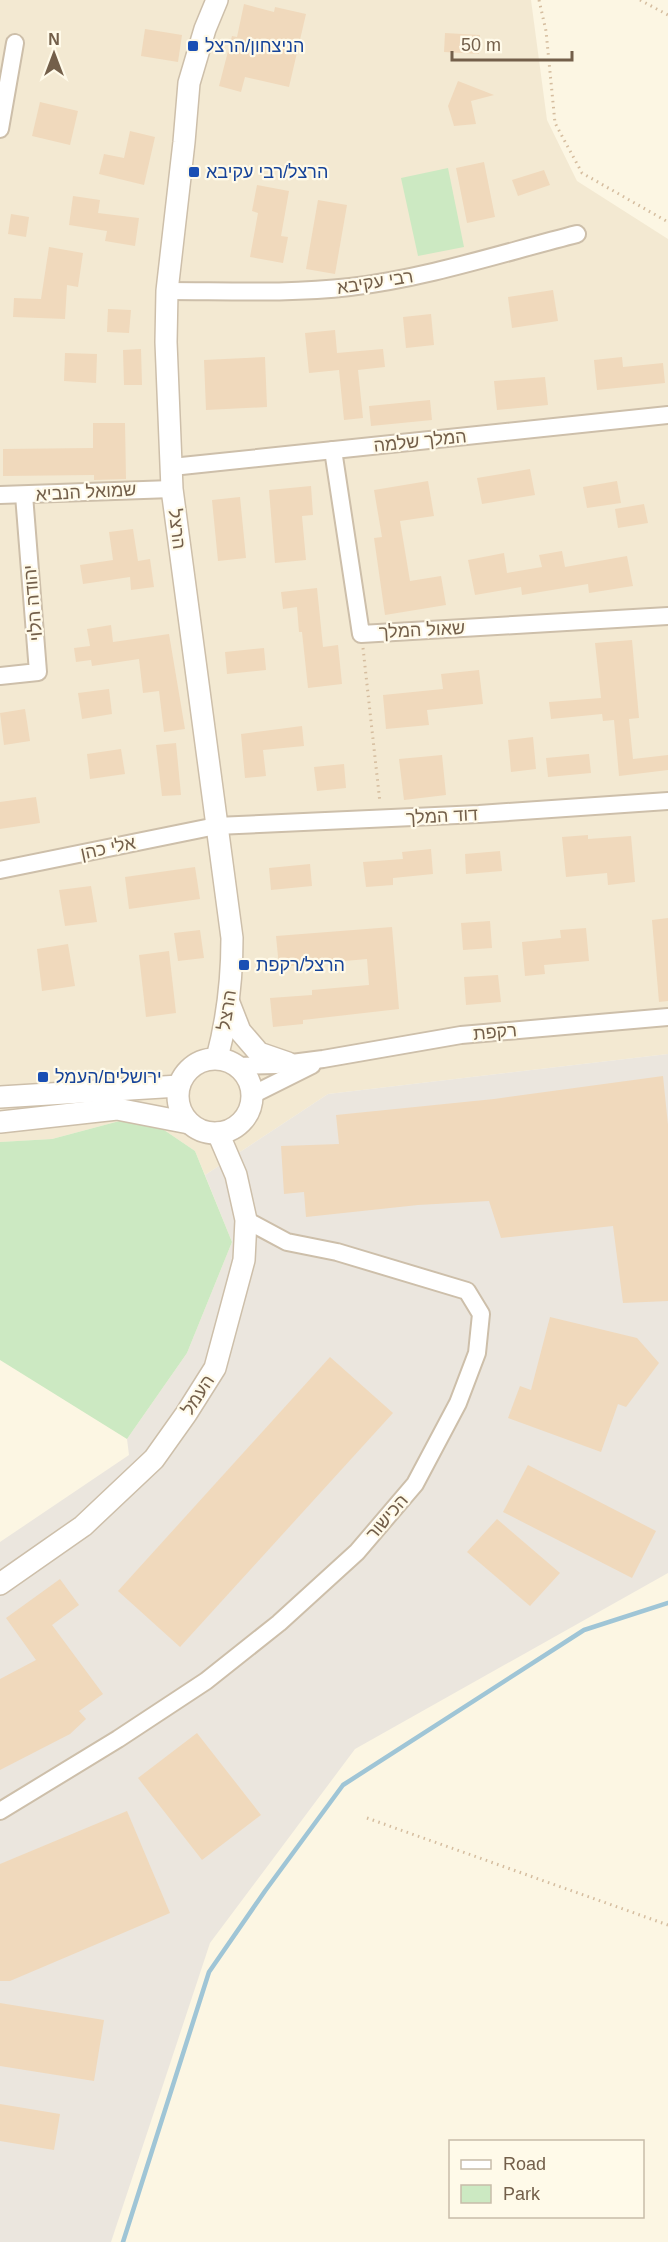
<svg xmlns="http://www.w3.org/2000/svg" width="668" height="2242" font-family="Arial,Heebo,sans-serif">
  <rect width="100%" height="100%" fill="#fcf6e3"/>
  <!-- residential -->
  <path fill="#f3e9d2" d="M 0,0 L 531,0 L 547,120 L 577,181 L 668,239 L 668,1054 L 328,1094 L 205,1175 L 195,1151 L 142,1115 L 52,1139 L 0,1142 Z"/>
  <!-- industrial -->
  <path fill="#ebe6de" d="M 668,1054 L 668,1573 L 355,1749 L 210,1943 L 111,2242 L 0,2242 L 0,1542 L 129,1455 L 127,1439 L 187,1353 L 232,1242 L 205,1175 L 328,1094 Z"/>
  <!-- green -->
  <g fill="#cce9c2">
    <path d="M 448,168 L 464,247 L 418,256 L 401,178 Z"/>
    <path d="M 142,1115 L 195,1151 L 232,1242 L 187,1353 L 127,1439 L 0,1360 L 0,1142 L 52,1139 Z"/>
  </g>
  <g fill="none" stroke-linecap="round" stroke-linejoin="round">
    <!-- stream -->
    <path stroke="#9fc5d6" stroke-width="4.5" d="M 123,2242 L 209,1972 L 265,1891 L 343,1785 L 584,1630 L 668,1603"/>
  </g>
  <!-- building -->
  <g fill="#f0d9bc">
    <path d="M 244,4 L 274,12 L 275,7 L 306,14 L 289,87 L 245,77 L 241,92 L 219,86 L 232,36 L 237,37 Z"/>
    <path d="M 145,29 L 182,35 L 178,62 L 141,56 Z"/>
    <path d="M 445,33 L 480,35 L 479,54 L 444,52 Z"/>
    <path d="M 458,81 L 494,95 L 471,101 L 476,124 L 454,126 L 448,106 Z"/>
    <path d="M 40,102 L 78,111 L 70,145 L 32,136 Z"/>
    <path d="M 130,131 L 155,137 L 144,185 L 99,174 L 104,154 L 124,158 Z"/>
    <path d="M 484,162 L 495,217 L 467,223 L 456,168 Z"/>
    <path d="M 544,170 L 550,185 L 518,196 L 512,180 Z"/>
    <path d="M 257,185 L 289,191 L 281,236 L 288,237 L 283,263 L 250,257 L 258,213 L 252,211 Z"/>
    <path d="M 73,196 L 100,200 L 98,213 L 139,218 L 135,246 L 105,241 L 107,231 L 69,225 Z"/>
    <path d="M 318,200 L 347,205 L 335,274 L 306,269 Z"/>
    <path d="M 11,214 L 29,217 L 26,237 L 8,234 Z"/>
    <path d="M 49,247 L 83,253 L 78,287 L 67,285 L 65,319 L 13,317 L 14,298 L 41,299 Z"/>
    <path d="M 553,290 L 558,321 L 512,328 L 508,297 Z"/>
    <path d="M 108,309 L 131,310 L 129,333 L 107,332 Z"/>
    <path d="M 431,314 L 434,345 L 406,348 L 403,317 Z"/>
    <path d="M 335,330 L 337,353 L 383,349 L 385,367 L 358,370 L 363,418 L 344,420 L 339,370 L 309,373 L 305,333 Z"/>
    <path d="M 141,349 L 142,385 L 124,385 L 123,350 Z"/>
    <path d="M 65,353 L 97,354 L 96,383 L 64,381 Z"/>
    <path d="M 265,357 L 267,407 L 206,410 L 204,360 Z"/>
    <path d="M 622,357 L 623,367 L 663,363 L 665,383 L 597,390 L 594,360 Z"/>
    <path d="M 545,377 L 548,405 L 497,410 L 494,381 Z"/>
    <path d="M 430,400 L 432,420 L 371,426 L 369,406 Z"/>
    <path d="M 93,423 L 125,423 L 126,479 L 94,480 L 94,475 L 3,476 L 3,449 L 93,448 Z"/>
    <path d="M 530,469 L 535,495 L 482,504 L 477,478 Z"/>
    <path d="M 428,481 L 434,516 L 400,521 L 410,581 L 441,576 L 446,605 L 385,615 L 374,538 L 382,537 L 374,490 Z"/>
    <path d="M 617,481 L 621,503 L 587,508 L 583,487 Z"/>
    <path d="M 311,486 L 313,515 L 302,516 L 306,560 L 275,563 L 269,490 Z"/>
    <path d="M 240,497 L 246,558 L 218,561 L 212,500 Z"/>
    <path d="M 644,504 L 648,523 L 618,528 L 615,509 Z"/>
    <path d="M 133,529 L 138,561 L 150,559 L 154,587 L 131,590 L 130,577 L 83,584 L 80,565 L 113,560 L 109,532 Z"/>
    <path d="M 562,551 L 565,567 L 627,556 L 633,586 L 589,593 L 588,584 L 522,595 L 521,587 L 475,595 L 468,560 L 504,553 L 507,573 L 542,567 L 539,555 Z"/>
    <path d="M 317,588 L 323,647 L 338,645 L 342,684 L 308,688 L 302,632 L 299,632 L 297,607 L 283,609 L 281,592 Z"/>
    <path d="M 111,625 L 113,642 L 169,634 L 185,729 L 164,732 L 159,691 L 143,693 L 139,659 L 92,666 L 91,660 L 76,662 L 74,648 L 90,646 L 87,629 Z"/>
    <path d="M 632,640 L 639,718 L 629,719 L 633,759 L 668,755 L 668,770 L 619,776 L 614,720 L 603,721 L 602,714 L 551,719 L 549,702 L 601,698 L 595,643 Z"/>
    <path d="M 264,648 L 266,670 L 227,674 L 225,652 Z"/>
    <path d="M 479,670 L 483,704 L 427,710 L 429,725 L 386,729 L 383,695 L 443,689 L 441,674 Z"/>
    <path d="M 109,689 L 112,714 L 82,719 L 78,693 Z"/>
    <path d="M 25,709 L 30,741 L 4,745 L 0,713 Z"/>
    <path d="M 302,726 L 304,746 L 263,750 L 266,776 L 245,778 L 241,734 Z"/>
    <path d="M 533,737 L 536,769 L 511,772 L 508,740 Z"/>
    <path d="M 176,743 L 181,795 L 162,796 L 156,745 Z"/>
    <path d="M 121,749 L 125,774 L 90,779 L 87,754 Z"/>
    <path d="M 589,754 L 591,773 L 548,777 L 546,758 Z"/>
    <path d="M 442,755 L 446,795 L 404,800 L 399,759 Z"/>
    <path d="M 344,764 L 346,788 L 317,791 L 314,767 Z"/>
    <path d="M 36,797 L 40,823 L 0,829 L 0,802 Z"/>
    <path d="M 588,835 L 588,839 L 631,836 L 635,882 L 608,885 L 607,873 L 566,877 L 562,837 Z"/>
    <path d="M 431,849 L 433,874 L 393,878 L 393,885 L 366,887 L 363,862 L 403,859 L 402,852 Z"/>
    <path d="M 500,851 L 502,871 L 466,874 L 465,854 Z"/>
    <path d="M 310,864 L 312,886 L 271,890 L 269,868 Z"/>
    <path d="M 195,867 L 200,899 L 129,909 L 125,877 Z"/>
    <path d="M 91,886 L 97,922 L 65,926 L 59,890 Z"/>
    <path d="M 668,918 L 668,1001 L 659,1002 L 652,920 Z"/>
    <path d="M 490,921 L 492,948 L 463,950 L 461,923 Z"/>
    <path d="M 392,927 L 399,1009 L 303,1020 L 303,1024 L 273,1027 L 270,998 L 312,995 L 312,990 L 369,985 L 367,959 L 279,967 L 276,936 Z"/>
    <path d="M 586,928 L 589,961 L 544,965 L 545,974 L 525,976 L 522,942 L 561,938 L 560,930 Z"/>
    <path d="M 200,930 L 204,958 L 178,961 L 174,933 Z"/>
    <path d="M 68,944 L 75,986 L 42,991 L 37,949 Z"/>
    <path d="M 169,951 L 176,1013 L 146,1017 L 139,955 Z"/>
    <path d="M 498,975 L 501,1002 L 466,1005 L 464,977 Z"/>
    <path d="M 663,1076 L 668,1125 L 668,1301 L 623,1303 L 613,1226 L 501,1238 L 489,1201 L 418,1205 L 306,1217 L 304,1192 L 284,1194 L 281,1146 L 339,1144 L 336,1115 L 494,1099 Z"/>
    <path d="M 550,1317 L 637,1338 L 659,1363 L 626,1407 L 618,1404 L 601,1452 L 508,1418 L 520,1386 L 531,1390 Z"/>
    <path d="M 330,1357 L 393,1413 L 180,1647 L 118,1591 Z"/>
    <path d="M 528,1465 L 656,1531 L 632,1578 L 503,1512 Z"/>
    <path d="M 497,1519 L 560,1573 L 530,1606 L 467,1552 Z"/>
    <path d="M 60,1579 L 79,1605 L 52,1625 L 103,1694 L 79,1711 L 86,1719 L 70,1734 L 0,1770 L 0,1679 L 36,1660 L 6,1618 Z"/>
    <path d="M 197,1733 L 261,1815 L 202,1860 L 138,1778 Z"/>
    <path d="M 127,1811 L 170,1913 L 10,1981 L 0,1981 L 0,1864 Z"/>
    <path d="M 0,2003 L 104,2020 L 94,2081 L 0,2066 Z"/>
    <path d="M 0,2104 L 60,2114 L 54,2150 L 0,2141 Z"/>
  </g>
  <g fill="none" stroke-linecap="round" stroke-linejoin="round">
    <!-- minor casing -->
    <g stroke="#cdbfaa" stroke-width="20">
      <g id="minor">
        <path d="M 0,129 L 15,43"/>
        <path d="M 167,291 C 227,291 289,294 350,287 C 427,278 502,253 577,234"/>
        <path d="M 333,450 L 361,634 L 668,616"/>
        <path d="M 172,467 L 668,415"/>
        <path d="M 0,495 L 172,489"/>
        <path d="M 0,676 L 38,672 L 24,495"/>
        <path d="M 0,870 L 216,826 L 479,814 L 668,801"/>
        <path d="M 238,1066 L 276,1065 L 323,1059 L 461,1035 L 668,1017"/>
        <path d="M 252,1095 L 312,1065"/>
        <path d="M 0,1811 L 118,1739 L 206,1681 L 279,1623 L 357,1552 L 415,1484 L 458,1403 L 477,1353 L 481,1314 L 467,1291 L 337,1252 L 287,1242 L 246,1220"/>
      </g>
    </g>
    <!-- tertiary casing -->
    <g stroke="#cdbfaa" stroke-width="24">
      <g id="tertiary">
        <path d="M 229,1003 L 240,1031 L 259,1053 L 288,1063"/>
        <path d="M 217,1058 C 228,1017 232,981 232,938 L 172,489 L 166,342 L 167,291 L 184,142 L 189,83 L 205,29 L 217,0"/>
        <circle cx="215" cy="1096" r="37"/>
        <path d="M 0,1097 L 179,1086"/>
        <path d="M 0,1122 L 117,1109 L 189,1123"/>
        <path d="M 0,1584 L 83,1526 L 154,1459 L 186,1414 L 215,1368 L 244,1260 L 246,1220 L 236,1175 L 218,1133"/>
      </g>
    </g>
    <!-- path -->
    <g stroke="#d5bd9f" stroke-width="3" stroke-dasharray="1.5 4.5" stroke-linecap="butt">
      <path d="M 539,0 L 546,31 L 555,123 L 582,173 L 668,222"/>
      <path d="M 640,0 L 668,15"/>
      <path d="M 363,648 L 380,803"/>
      <path d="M 181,1068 L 199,1053"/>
      <path d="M 367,1818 L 668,1925"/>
    </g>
    <!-- minor -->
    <use href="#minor" stroke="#fff" stroke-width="16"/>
    <!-- tertiary -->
    <use href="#tertiary" stroke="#fff" stroke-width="21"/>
  </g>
  <!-- markers -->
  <g fill="#1a4fb4" stroke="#fffae9" stroke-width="2">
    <rect x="187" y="40" width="12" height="12" rx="3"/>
    <rect x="188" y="166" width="12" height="12" rx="3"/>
    <rect x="238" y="959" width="12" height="12" rx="3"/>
    <rect x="37" y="1071" width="12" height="12" rx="3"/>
  </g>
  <g text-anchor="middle" stroke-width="4.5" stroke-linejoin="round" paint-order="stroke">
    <!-- transit labels -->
    <g font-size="18" fill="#164399" stroke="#fffae9" text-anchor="start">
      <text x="205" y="52">הניצחון/הרצל</text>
      <text x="206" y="178">הרצל/רבי עקיבא</text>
      <text x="256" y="971">הרצל/רקפת</text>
      <text x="55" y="1083">ירושלים/העמל</text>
    </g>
    <!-- street labels -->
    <g font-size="18" fill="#735f4a" stroke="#fffae9">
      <text transform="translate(375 282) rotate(-9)" y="6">רבי עקיבא</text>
      <text transform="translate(420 441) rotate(-6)" y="6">המלך שלמה</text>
      <text transform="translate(86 492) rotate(-3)" y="6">שמואל הנביא</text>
      <text transform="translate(177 529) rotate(83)" y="6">הרצל</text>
      <text transform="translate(33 603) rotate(-95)" y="6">יהודה הלוי</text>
      <text transform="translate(422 630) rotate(-3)" y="6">שאול המלך</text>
      <text transform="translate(442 816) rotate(-3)" y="6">דוד המלך</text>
      <text transform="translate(108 848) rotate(-12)" y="6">אלי כהן</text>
      <text transform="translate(227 1010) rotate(-81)" y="6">הרצל</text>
      <text transform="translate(495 1032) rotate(-5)" y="6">רקפת</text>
      <text transform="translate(198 1395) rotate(-57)" y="6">העמל</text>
      <text transform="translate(387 1517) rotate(-49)" y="6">הכישור</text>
    </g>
  </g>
  <!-- legend -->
  <rect x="449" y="2140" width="195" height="78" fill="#fffae9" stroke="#c7bca9" stroke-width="1.5"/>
  <rect x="461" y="2160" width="30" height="9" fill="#ffffff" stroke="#c7bca9" stroke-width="1.5"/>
  <text x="503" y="2170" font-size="18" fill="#735f4a">Road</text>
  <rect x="461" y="2185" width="30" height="18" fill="#cce9c2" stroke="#c7bca9" stroke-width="1.5"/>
  <text x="503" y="2200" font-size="18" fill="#735f4a">Park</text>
  <!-- north arrow -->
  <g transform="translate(54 54)" stroke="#fffae9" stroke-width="4.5" paint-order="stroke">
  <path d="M0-4.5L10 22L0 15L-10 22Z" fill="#735f4a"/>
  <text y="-9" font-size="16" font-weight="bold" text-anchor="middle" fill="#735f4a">N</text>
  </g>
  <!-- scale -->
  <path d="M452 51v9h120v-9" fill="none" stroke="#735f4a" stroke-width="3"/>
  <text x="461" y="51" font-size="18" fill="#735f4a" stroke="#fffae9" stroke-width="4.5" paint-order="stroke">50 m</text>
</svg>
